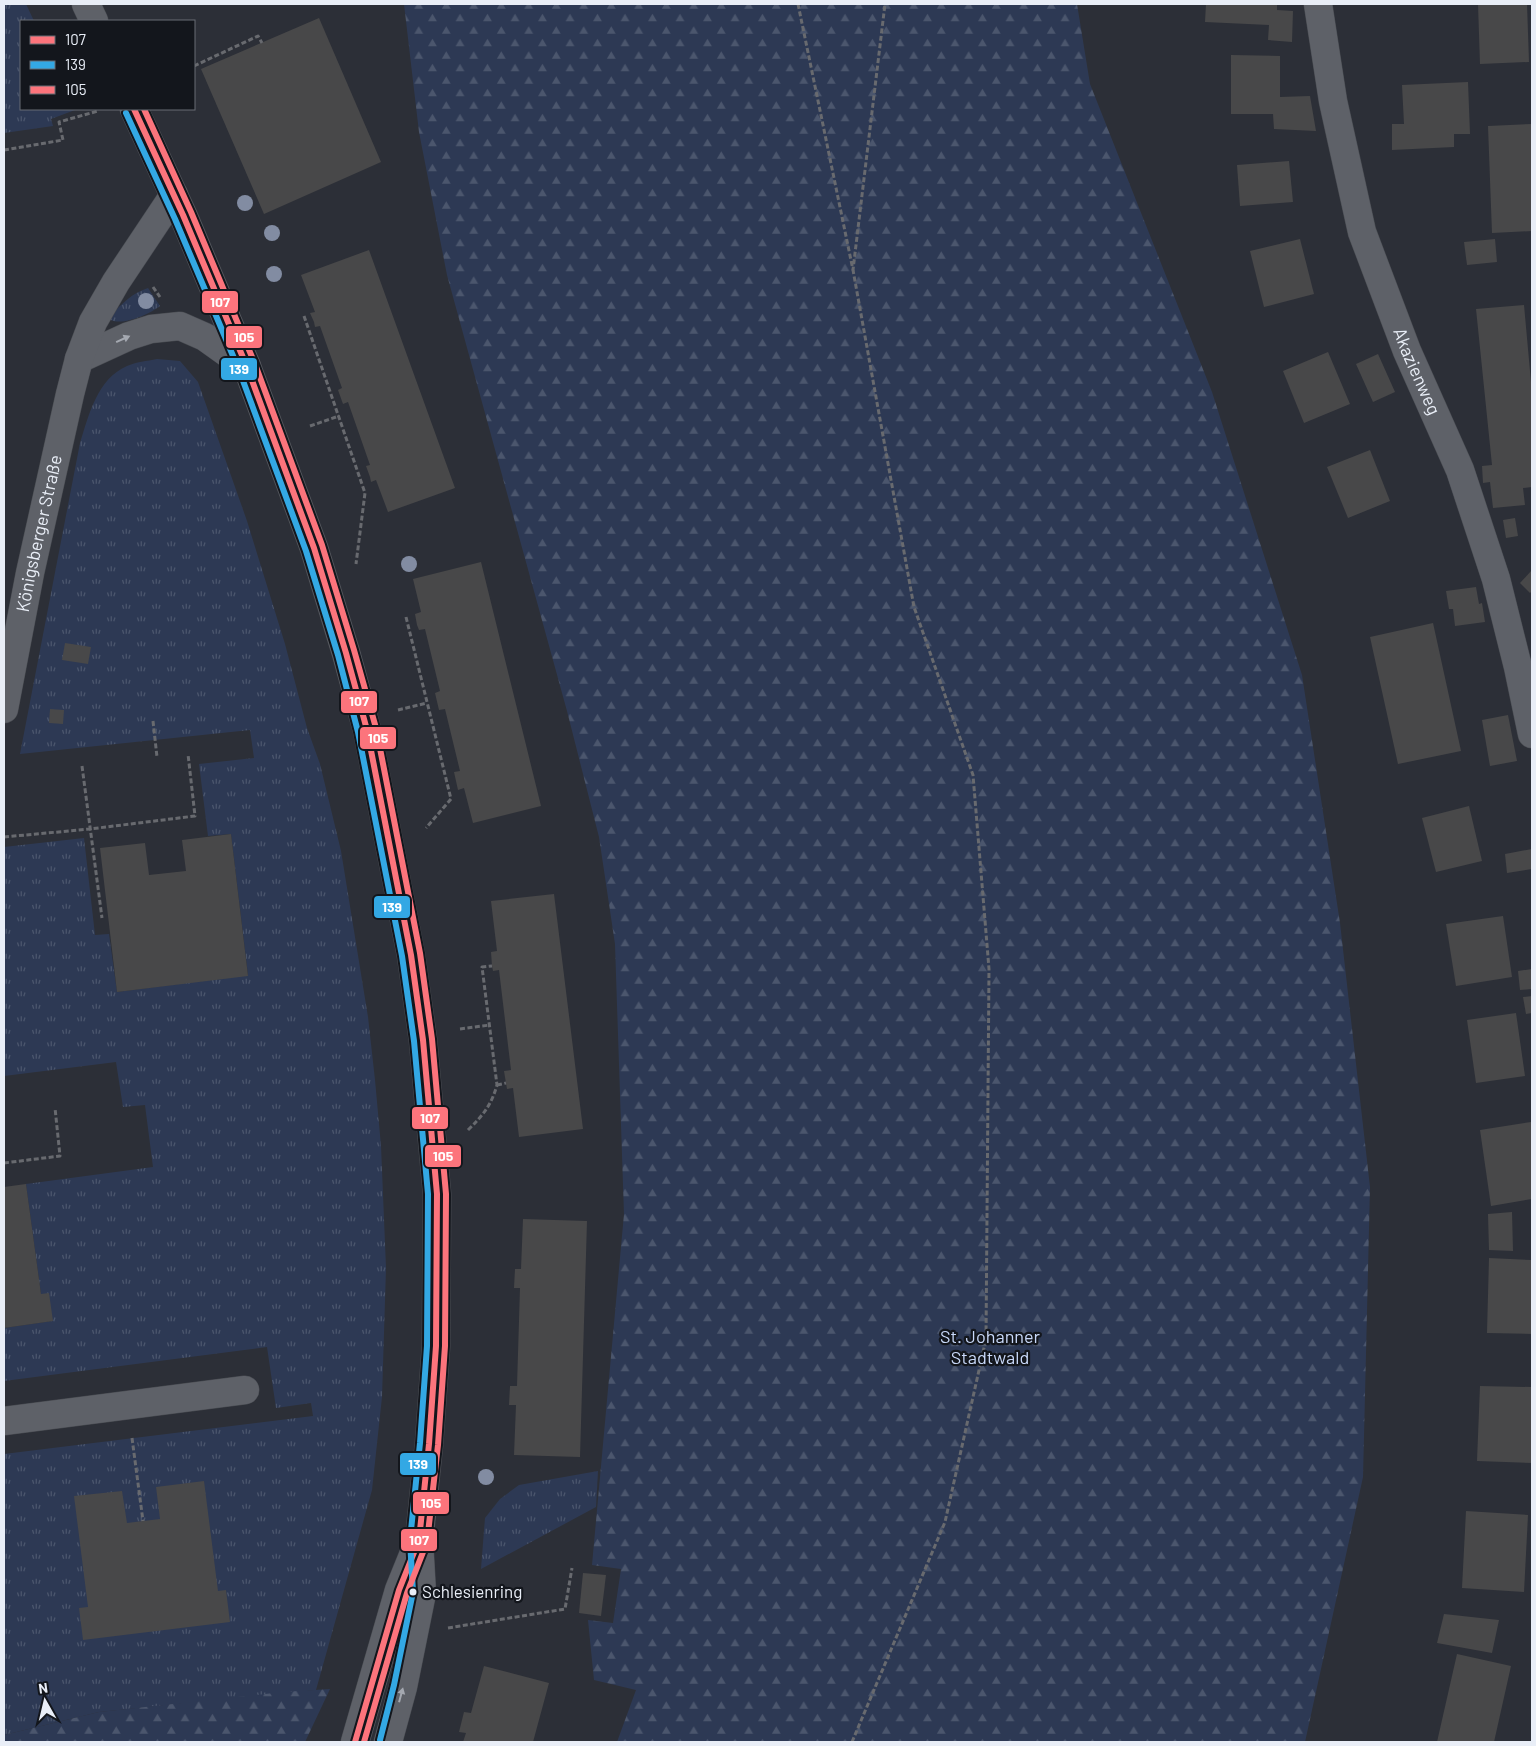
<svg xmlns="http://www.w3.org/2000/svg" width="1536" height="1746" font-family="Barlow,sans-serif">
  <defs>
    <pattern id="grass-tufts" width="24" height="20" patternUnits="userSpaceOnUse" patternTransform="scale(1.25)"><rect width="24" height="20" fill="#2d3954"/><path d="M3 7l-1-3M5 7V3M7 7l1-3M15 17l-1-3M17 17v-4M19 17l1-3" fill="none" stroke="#4b566d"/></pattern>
    <pattern id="forest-firs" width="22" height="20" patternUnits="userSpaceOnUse" patternTransform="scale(1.25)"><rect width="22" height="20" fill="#2d3954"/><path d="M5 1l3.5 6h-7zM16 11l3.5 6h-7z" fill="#4b566d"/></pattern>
  </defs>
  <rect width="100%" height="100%" fill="#2c2f37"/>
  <!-- grass -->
  <g fill="url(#grass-tufts)">
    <path d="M 4,4 L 26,4 L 34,21 L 21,21 L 21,109 L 74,109 L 75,110 L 51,119 L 53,126 L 4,133 Z"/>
    <path d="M 148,288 L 160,306 C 150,314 123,326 111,320 L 111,315 C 122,304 132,293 148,288 Z"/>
    <path d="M 157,359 L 180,361 L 198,382 L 247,521 L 285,644 L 307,728 L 320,764 L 341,851 L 368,1017 L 375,1080 L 381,1146 L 386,1268 L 382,1397 L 372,1490 L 316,1690 L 99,1712 L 4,1735 L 4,1454 L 313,1416 L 311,1403 L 276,1408 L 267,1347 L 4,1381 L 4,1328 L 52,1321 L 41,1294 L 26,1184 L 153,1167 L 145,1105 L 123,1107 L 116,1062 L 4,1076 L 4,847 L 84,838 L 95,935 L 109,934 L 117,992 L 248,975 L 231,834 L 208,836 L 199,764 L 254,758 L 250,730 L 20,754 L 80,443 C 89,415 97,379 127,366 C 136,362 147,361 157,359 Z"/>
    <path d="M 598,1471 L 596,1507 L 481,1569 L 485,1518 L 500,1499 L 519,1485 Z"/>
  </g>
  <!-- forest -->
  <g fill="url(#forest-firs)">
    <path d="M 404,4 L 1077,4 L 1090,84 L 1212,392 L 1302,675 L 1340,923 L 1370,1187 L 1363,1477 L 1305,1742 L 617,1742 L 636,1690 L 594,1680 L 588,1620 L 613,1623 L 621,1569 L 592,1565 L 624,1214 L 615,944 L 599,837 L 567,711 L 447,275 L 419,132 Z"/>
    <path d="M 330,1689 L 305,1742 L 4,1742 L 4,1735 L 99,1712 L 283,1692 Z"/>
  </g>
  <!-- building -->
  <g fill="#484849">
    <path d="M 1206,4 L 1277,4 L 1277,10 L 1293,11 L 1292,42 L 1268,40 L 1269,25 L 1205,22 Z"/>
    <path d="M 1478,4 L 1527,4 L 1529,62 L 1480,64 Z"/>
    <path d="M 319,18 L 381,162 L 264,214 L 201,69 Z"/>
    <path d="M 1231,55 L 1280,56 L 1280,97 L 1310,96 L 1316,131 L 1274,129 L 1273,114 L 1231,114 Z"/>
    <path d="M 1468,82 L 1470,134 L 1454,134 L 1454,147 L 1392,150 L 1392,124 L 1404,124 L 1402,85 Z"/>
    <path d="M 1532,124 L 1532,231 L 1492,233 L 1488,126 Z"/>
    <path d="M 1289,161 L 1293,202 L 1240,206 L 1237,165 Z"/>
    <path d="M 1300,239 L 1314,294 L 1264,307 L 1250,251 Z"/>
    <path d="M 1495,239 L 1497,262 L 1467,265 L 1464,242 Z"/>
    <path d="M 369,250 L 455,488 L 388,512 L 376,480 L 371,482 L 370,477 L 366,466 L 370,465 L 348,402 L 343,404 L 338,390 L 342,388 L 320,326 L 315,327 L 314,322 L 310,313 L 315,312 L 301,275 Z"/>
    <path d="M 1524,305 L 1532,393 L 1532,487 L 1523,488 L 1525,505 L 1493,508 L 1490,482 L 1483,483 L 1482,466 L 1492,465 L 1476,309 Z"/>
    <path d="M 1328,352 L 1350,404 L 1304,423 L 1283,371 Z"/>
    <path d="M 1378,354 L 1395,392 L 1373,402 L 1356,364 Z"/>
    <path d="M 1370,450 L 1390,501 L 1348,518 L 1327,467 Z"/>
    <path d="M 1515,518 L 1518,536 L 1506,538 L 1503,520 Z"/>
    <path d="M 481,562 L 541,806 L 473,823 L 464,788 L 458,790 L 454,772 L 460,771 L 445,709 L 439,710 L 435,693 L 440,691 L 425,629 L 419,630 L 417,625 L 415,614 L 421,612 L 413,579 Z"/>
    <path d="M 1532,570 L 1532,591 L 1530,593 L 1520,583 Z"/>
    <path d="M 1476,587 L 1479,604 L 1482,603 L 1485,622 L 1455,626 L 1453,609 L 1449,609 L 1446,591 Z"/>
    <path d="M 1433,623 L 1461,751 L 1398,764 L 1370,637 Z"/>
    <path d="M 65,643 L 91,647 L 88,664 L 62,660 Z"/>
    <path d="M 50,709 L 64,710 L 63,724 L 49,723 Z"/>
    <path d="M 1508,715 L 1517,761 L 1490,766 L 1482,720 Z"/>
    <path d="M 1469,806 L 1482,861 L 1436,872 L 1422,818 Z"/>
    <path d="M 231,834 L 248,976 L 117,992 L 100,848 L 145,843 L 149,875 L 186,871 L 182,840 Z"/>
    <path d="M 1532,849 L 1532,869 L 1507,873 L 1505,854 Z"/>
    <path d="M 554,894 L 583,1129 L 519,1137 L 513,1088 L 507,1089 L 504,1071 L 511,1070 L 499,970 L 493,971 L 492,966 L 491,952 L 497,951 L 491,901 Z"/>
    <path d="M 1503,916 L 1512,977 L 1456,986 L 1446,924 Z"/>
    <path d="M 1532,969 L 1532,989 L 1520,990 L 1518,971 Z"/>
    <path d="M 1532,996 L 1532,1013 L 1526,1014 L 1523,997 Z"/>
    <path d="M 1516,1013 L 1525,1076 L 1476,1083 L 1467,1020 Z"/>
    <path d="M 1531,1122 L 1532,1199 L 1491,1206 L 1480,1130 Z"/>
    <path d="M 26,1184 L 41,1294 L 49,1293 L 53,1321 L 4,1328 L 4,1187 Z"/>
    <path d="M 1512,1212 L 1513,1251 L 1489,1250 L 1488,1214 Z"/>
    <path d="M 523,1219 L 587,1221 L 580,1457 L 514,1455 L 516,1405 L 509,1405 L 510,1386 L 517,1386 L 520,1288 L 514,1288 L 515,1269 L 521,1269 Z"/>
    <path d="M 1489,1258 L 1532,1260 L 1532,1334 L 1487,1333 Z"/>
    <path d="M 1480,1386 L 1532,1387 L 1532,1463 L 1477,1461 Z"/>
    <path d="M 204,1481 L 218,1591 L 226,1590 L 230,1622 L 83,1640 L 79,1608 L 88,1607 L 74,1496 L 122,1491 L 127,1523 L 143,1521 L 160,1519 L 156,1487 Z"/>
    <path d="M 1466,1511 L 1528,1515 L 1524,1592 L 1462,1588 Z"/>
    <path d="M 583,1573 L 606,1575 L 601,1616 L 579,1613 Z"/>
    <path d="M 1444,1614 L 1499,1620 L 1492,1653 L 1437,1643 Z"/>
    <path d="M 1457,1654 L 1511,1666 L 1494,1742 L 1437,1742 Z"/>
    <path d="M 484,1666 L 549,1683 L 533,1742 L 463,1742 L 466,1733 L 459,1732 L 464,1712 L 471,1713 Z"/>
  </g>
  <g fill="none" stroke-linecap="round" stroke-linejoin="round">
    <!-- minor casing -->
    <g stroke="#484b51" stroke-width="29">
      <g id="minor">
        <path d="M 86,4 L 94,21"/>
        <path id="s1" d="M 1318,4 L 1333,101 L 1362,232 L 1407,351 L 1460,470 L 1496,579 L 1518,667 L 1532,734"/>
        <path d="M 134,109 L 183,215 L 247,367 L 314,548 L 346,653 L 367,730 L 411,955 L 423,1040 L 437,1194 L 436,1346 L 429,1444 L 419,1540 L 422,1593 L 403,1687 L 388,1742"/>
        <path d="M 79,359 L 129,336 L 151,329 L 180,326 L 205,337 L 247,367"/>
        <path id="s2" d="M 4,709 L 30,573 L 70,394 L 79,359 L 93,322 L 116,282 L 174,195"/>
        <path d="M 4,1421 L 245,1390"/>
        <path d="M 355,1742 L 399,1590 L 416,1548"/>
      </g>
    </g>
    <!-- path -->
    <g stroke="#686a6f" stroke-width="3" stroke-dasharray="5 2.5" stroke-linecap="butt">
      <path d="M 798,4 L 853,270 L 885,4"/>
      <path d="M 194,66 L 258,36 L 262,43"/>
      <path d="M 4,150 L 63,140 L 59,122 L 98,111"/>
      <path d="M 153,287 L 160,297"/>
      <path d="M 304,316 L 365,493 L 356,564"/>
      <path d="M 310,426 L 339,416"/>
      <path d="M 406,617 L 451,799 L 426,828"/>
      <path d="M 398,710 L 427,703"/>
      <path d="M 153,721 L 157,757"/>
      <path d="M 82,766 L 102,918"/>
      <path d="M 4,837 L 90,829 L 195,816 L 188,754"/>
      <path d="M 460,1029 L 490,1025"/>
      <path d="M 497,1085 L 506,1083"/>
      <path d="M 468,1130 C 483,1115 491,1106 497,1085 L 482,967 L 492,966"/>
      <path d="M 4,1163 L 60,1156 L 55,1108"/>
      <path d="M 132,1438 L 143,1521"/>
      <path d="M 448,1628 L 565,1609 L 572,1568"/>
      <path d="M 852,1742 L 945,1522 L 986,1339 L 989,969 L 973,775 L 914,607 L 853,270"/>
    </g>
    <!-- minor -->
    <use href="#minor" stroke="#5e6168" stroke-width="28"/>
    <!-- bus-1 casing -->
    <g stroke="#13161c" stroke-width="10">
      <path id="bus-1" d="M 134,109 L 183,215 L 247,367 L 314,548 L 346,653 L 367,730 L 411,955 L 423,1040 L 437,1194 L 436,1346 L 429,1444 L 419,1540 L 399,1590 L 355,1742"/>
    </g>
    <!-- bus-2 casing -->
    <g stroke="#13161c" stroke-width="10">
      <path id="bus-2" d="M 126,113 L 175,219 L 239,370 L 306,551 L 338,655 L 358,732 L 402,956 L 414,1041 L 428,1194 L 427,1346 L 420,1443 L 410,1540 L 413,1592 L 394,1685 L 380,1740"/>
    </g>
    <!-- bus-3 casing -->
    <g stroke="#13161c" stroke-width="10">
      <path id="bus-3" d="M 144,109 L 191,212 L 255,364 L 322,545 L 354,650 L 376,728 L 420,953 L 432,1039 L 446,1194 L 445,1346 L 438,1445 L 427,1542 L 407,1593 L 364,1742"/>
    </g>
    <!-- bus-1 -->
    <use href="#bus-1" stroke="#fc747c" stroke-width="6"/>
    <!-- bus-2 -->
    <use href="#bus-2" stroke="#33a8e4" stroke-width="6"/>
    <!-- bus-3 -->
    <use href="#bus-3" stroke="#fc747c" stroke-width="6"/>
  </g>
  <!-- trees -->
  <g fill="#828ca2">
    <circle cx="245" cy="203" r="8"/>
    <circle cx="272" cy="233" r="8"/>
    <circle cx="274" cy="274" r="8"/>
    <circle cx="146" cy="301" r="8"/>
    <circle cx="409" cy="564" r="8"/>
    <circle cx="486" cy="1477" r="8"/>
  </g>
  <!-- one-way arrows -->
  <defs><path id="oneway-solid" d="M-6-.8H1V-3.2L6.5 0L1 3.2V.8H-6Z" transform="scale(1.25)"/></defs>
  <g fill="#a4a8b0">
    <use href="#oneway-solid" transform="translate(123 339) rotate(-24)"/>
    <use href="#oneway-solid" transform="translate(401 1695) rotate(-75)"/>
  </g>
  <!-- markers -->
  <circle fill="#e9eef7" stroke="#13161c" stroke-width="2" cx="413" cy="1592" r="4.5"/>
  <g text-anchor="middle" stroke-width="4.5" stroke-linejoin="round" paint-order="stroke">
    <!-- bus labels -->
    <g font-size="17" fill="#e9eef7" stroke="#13161c" text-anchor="start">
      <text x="422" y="1598">Schlesienring</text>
    </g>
    <!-- street labels -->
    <g font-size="18" fill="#e9eef7" stroke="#13161c">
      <text dy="6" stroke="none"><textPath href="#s1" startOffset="382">Akazienweg</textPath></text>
      <text dy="6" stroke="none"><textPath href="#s2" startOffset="179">Königsberger Straße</textPath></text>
    </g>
    <!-- park labels -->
    <g font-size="18" fill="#c9d9f9" stroke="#13161c">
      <text x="990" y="1343">St. Johanner<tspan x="990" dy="21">Stadtwald</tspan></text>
    </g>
  </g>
  <g stroke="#13161c" stroke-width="2">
    <rect x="201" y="290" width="38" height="24" rx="5" fill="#fc747c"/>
    <rect x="225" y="325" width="38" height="24" rx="5" fill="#fc747c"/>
    <rect x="220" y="357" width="38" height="24" rx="5" fill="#33a8e4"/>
    <rect x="340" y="690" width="38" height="24" rx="5" fill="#fc747c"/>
    <rect x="359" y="726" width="38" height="24" rx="5" fill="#fc747c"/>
    <rect x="373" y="895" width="38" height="24" rx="5" fill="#33a8e4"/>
    <rect x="411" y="1106" width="38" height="24" rx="5" fill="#fc747c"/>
    <rect x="424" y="1144" width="38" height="24" rx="5" fill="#fc747c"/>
    <rect x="399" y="1452" width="38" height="24" rx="5" fill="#33a8e4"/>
    <rect x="412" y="1491" width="38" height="24" rx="5" fill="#fc747c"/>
    <rect x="400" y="1528" width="38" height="24" rx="5" fill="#fc747c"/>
  </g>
  <g font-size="14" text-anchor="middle" font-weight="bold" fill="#fff">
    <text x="220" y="307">107</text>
    <text x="244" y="342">105</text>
    <text x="239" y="374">139</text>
    <text x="359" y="706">107</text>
    <text x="378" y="743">105</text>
    <text x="392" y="912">139</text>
    <text x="430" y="1123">107</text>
    <text x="443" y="1161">105</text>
    <text x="418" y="1469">139</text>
    <text x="431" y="1508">105</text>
    <text x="419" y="1545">107</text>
  </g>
  <!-- border -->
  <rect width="1536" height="1746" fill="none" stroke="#e9eef7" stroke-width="10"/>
  <!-- legend -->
  <rect x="20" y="20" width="175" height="90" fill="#13161c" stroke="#696c74"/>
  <rect x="30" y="36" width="25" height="8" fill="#fc747c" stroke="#696c74"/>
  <text x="65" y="45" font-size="15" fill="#e9eef7">107</text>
  <rect x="30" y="61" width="25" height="8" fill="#33a8e4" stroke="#696c74"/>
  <text x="65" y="70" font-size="15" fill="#e9eef7">139</text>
  <rect x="30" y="86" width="25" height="8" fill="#fc747c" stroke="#696c74"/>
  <text x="65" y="95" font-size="15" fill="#e9eef7">105</text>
  <!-- north arrow -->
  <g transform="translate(45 1701) rotate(352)" stroke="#13161c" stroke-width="4" paint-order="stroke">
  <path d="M0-4L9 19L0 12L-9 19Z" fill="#e9eef7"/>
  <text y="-8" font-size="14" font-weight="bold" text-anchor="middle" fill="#e9eef7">N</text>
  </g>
</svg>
